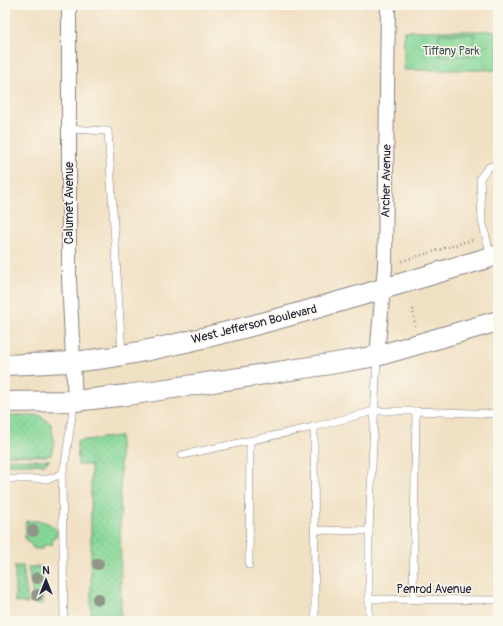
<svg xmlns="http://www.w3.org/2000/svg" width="503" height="626" font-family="Pangolin,sans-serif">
  <defs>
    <pattern id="grass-dots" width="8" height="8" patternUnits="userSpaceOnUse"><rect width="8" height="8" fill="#86d797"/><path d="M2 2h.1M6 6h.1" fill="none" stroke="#73b883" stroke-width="1.8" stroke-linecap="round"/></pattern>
    <pattern id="park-tufts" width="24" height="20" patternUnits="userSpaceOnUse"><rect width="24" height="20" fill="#86d797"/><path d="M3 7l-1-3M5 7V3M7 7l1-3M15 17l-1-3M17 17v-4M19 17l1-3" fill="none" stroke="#73b883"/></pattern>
  </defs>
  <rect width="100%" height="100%" fill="#fbf7ec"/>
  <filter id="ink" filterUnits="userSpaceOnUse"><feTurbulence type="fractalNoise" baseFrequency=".025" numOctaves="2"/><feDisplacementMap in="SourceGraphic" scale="8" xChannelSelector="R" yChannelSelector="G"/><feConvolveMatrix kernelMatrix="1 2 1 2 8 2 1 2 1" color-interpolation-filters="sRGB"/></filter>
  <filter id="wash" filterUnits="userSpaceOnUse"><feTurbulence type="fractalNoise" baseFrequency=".012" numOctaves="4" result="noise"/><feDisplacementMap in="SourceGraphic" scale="16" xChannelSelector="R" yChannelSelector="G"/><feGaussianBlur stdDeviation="0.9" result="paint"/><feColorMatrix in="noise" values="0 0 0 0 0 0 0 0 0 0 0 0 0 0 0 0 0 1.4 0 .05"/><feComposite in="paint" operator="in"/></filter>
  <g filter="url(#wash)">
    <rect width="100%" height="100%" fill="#f1e1c4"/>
    <!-- grass -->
    <g fill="url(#grass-dots)" stroke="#547c69">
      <path d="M 5,415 L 39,415 L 51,424 L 54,443 L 51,455 L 46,456 L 5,455 Z"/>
      <path d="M 120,436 L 121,621 L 91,621 L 91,465 L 78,465 L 77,441 Z"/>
      <path d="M 5,459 L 50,460 L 44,464 L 5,464 Z"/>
      <path d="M 26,521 C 41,521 47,519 57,531 L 57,536 L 53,537 L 52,545 L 43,545 L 43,549 L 34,549 L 25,538 Z"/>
      <path d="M 15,566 L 23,566 L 28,604 L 15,602 Z"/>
      <path d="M 28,567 L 43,567 L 43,604 L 34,604 Z"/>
    </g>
    <!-- park -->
    <rect fill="url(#park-tufts)" stroke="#547c69" x="404" y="31" width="94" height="39"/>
    <!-- pitch -->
    <rect fill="#86d797" stroke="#547c69" x="439" y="34" width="35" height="22"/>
  </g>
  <g filter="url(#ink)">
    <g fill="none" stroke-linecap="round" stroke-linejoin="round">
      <!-- lane casing -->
      <g stroke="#8a8280" stroke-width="8">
        <g id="lane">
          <path d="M 68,129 L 108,131 L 122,354"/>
          <path d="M 491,257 L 482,221 L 480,178 L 489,167 L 498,164"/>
          <path d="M 182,455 L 314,427"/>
          <path d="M 5,479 L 49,479 L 62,474"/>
          <path d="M 314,530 L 369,531"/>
          <path d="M 249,565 L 250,441"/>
          <path d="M 369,599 L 498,600"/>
          <path d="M 413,600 L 416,411 L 498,414"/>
          <path d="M 64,621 L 62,474 L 65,463 L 74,402"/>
          <path d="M 315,621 L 314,427 L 374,411 L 416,411"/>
          <path d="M 369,621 L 369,531 L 377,357"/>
        </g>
      </g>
      <!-- street casing -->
      <g stroke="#8a8280" stroke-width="16">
        <g id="street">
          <path d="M 69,5 L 69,279 L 75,401"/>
          <path d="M 377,356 L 385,266 L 388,5"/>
        </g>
      </g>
      <!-- secondary casing -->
      <g stroke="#8a8280" stroke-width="22">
        <g id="secondary">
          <path d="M 5,365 C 44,363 84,363 123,355 C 250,331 374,291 498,255"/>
          <path d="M 5,402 L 75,401 L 127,395 L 330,364 L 377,356 L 498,321"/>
        </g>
      </g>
      <!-- path -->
      <g stroke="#8a8280" stroke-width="2.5" stroke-dasharray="1 3" stroke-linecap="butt">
        <path d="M 402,261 L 475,239"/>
        <path d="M 413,309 L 415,326"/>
      </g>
      <!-- lane -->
      <use href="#lane" stroke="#fff" stroke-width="7"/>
      <!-- street -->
      <use href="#street" stroke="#fff" stroke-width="14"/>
      <!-- secondary -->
      <use href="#secondary" stroke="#fff" stroke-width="20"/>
    </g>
    <!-- trees -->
    <g fill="#909688">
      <circle cx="33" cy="531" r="6"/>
      <circle cx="98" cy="564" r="6"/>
      <circle cx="37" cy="578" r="6"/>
      <circle cx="37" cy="595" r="6"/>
      <circle cx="98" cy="599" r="6"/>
    </g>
  </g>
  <g text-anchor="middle" stroke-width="3" stroke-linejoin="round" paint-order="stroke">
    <!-- park labels -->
    <g font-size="12" fill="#405857" stroke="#fbf7ec">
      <text x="451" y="55">Tiffany Park</text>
    </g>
    <!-- street labels -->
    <g font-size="12" fill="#22223b" stroke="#fbf7ec">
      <text transform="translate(386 181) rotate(-89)" y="4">Archer Avenue</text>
      <text transform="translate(69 203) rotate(-90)" y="4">Calumet Avenue</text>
      <text transform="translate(254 324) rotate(-14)" y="4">West Jefferson Boulevard</text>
      <text x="434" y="593">Penrod Avenue</text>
    </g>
  </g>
  <!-- margin -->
  <rect width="503" height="626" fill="none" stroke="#fbf7ec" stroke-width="20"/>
  <!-- north arrow -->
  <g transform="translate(46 580)" stroke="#fbf7ec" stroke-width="3" paint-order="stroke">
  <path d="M0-3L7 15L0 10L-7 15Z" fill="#22223b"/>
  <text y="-6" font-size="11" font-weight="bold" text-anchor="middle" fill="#22223b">N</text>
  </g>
</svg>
